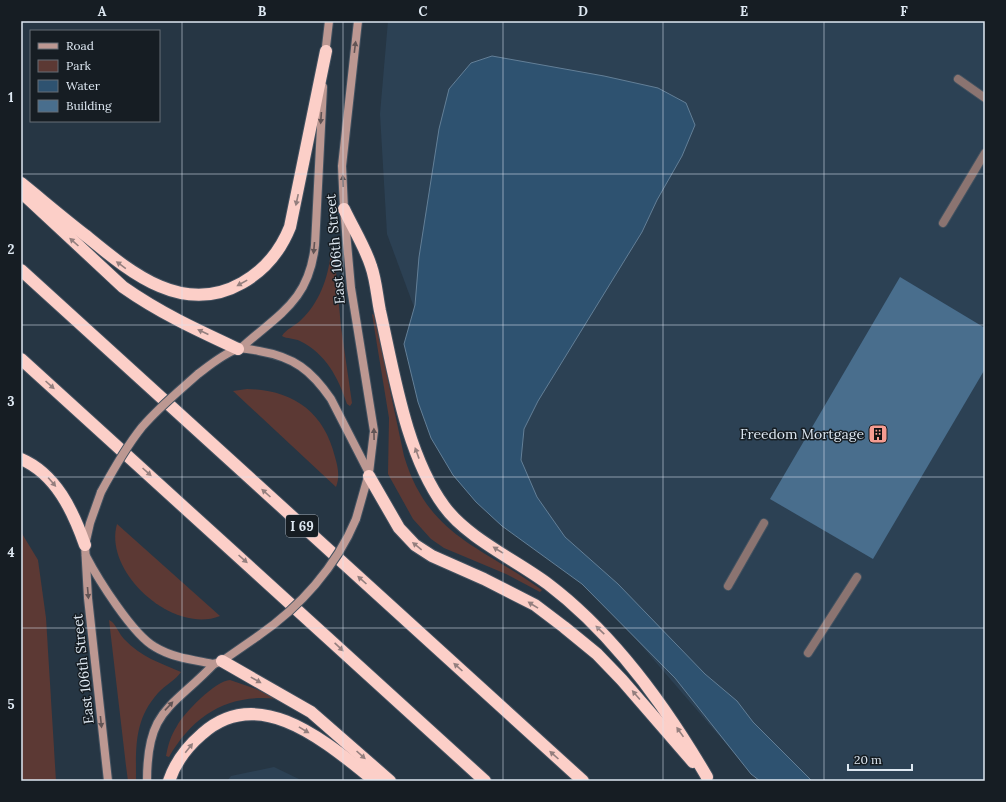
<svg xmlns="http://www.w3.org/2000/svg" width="1006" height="802" font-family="Lora,serif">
  <rect width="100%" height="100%" fill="#263644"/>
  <!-- built -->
  <g fill="#2c4154">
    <path d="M 388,21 L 985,21 L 985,781 L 758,781 L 462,437 L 387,234 L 380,114 Z"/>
    <path d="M 274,767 L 303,781 L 227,781 L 231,776 Z"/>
  </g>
  <!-- green -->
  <g fill="#5c3934">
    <path d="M 331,250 L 334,250 L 341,327 L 352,403 L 350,406 L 347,404 C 338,377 326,354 300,341 C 294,338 287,339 282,336 C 285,330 296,325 301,320 C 320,302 329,276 331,250 Z"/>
    <path d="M 372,314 L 374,315 L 404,456 C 428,536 481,546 542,590 L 540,592 L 506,574 L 444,548 L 431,539 L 413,519 L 388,474 L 389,418 Z"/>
    <path d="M 247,389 C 292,390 324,411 335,457 C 338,467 340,477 336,487 L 233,391 Z"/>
    <path d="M 117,524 L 220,616 C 173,635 103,572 117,524 Z"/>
    <path d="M 21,532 L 38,560 L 46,618 L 56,781 L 21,781 Z"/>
    <path d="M 109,620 C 115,622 119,634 124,639 C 141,657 160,663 181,672 C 176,680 165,685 158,693 C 134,720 136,747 136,781 L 128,781 L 126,766 Z"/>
    <path d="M 230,680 L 256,689 L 277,699 C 229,693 193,715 169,757 L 166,756 C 168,745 171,735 177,726 C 183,714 216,680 230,680 Z"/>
  </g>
  <!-- water -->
  <path fill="#2e5270" stroke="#637f97" d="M 492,56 L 604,76 L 658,88 L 686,103 L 695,125 L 682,156 L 657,200 L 642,232 L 538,401 L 524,429 L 521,460 L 537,497 L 565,537 L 618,584 L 705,674 L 737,701 L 753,722 L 812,781 L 760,781 L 751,774 L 675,678 L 582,584 L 502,526 L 476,502 L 453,475 L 431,438 L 418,402 L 404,344 L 415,305 L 419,257 L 439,129 L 449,89 L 471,63 Z"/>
  <!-- building -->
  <path fill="#496e8d" d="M 900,277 L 985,328 L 985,369 L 873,559 L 770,499 Z"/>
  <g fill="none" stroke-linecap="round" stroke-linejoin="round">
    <!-- lane casing -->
    <g stroke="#435260" stroke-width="10">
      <g id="lane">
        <path d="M 958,79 L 985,98"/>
        <path d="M 943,223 L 985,153"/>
        <path d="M 728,586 L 764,523"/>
        <path d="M 808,653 L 857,577"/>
      </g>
    </g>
    <!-- secondary casing -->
    <g stroke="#435260" stroke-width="10">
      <g id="secondary">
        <path d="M 358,21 L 342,166 L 344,209 L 351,288 L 374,431 L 369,473"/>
        <path d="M 325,55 L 329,21"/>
        <path d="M 240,349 C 278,314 309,302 315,245 L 323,87"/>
        <path d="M 198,374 C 210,365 223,354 237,349 C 243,347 253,350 259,351 C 294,357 311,370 331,399 L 369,473 L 356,519"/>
        <path d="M 101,492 L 90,523 L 85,545 L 88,598 L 108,781"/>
        <path d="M 86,556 C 98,579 133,635 155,647 C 173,658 194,660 214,664 L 222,661 L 258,636"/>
        <path d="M 147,781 C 147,709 171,709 214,664"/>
      </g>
    </g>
    <!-- highway casing -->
    <g stroke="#435260" stroke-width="14">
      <g id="highway">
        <path d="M 21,183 C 42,200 63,218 85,235 C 129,271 182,317 242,283 C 265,270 280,252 290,227 L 326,51"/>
        <path d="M 21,192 L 123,287 C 160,313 197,330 238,349"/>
        <path d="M 344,209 C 353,228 365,247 371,266 C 376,280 377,296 380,311 C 394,373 406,454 444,506 C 467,538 516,560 548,584 C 614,634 665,705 707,777"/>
        <path d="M 21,270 L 583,781"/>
        <path d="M 21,359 L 485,781"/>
        <path d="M 21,459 C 56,474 73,511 85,545"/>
        <path d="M 369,476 L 399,528 L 415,545 L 432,556 L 484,579 L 535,605 L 564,627 L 597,654 L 622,680 L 693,762"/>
        <path d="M 222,661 L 311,712 L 390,781"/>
        <path d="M 169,781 C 175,763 188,746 202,734 C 260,682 328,744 375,781"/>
      </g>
    </g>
    <!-- lane -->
    <use href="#lane" stroke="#8b7471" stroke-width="8"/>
    <!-- secondary -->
    <use href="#secondary" stroke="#bc9892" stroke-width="8"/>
    <!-- highway -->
    <use href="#highway" stroke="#fccfc8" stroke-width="12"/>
    <!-- secondary-bridge casing -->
    <g stroke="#435260" stroke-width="10" stroke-linecap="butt">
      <g id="secondary-bridge">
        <path d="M 101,492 C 113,470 126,447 142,427 C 159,407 179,391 198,374"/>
        <path d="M 258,636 C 300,607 336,567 356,519"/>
      </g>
    </g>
    <!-- secondary-bridge -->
    <use href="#secondary-bridge" stroke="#bc9892" stroke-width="8"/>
  </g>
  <!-- one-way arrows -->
  <defs><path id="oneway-solid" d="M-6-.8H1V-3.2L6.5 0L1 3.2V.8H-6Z"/></defs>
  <g fill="#615455">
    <use href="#oneway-solid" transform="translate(355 47) rotate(-83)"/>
    <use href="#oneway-solid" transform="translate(321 118) rotate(94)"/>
    <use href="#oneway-solid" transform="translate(343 181) rotate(-92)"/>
    <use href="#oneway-solid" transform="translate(314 248) rotate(95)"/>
    <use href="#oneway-solid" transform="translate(374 434) rotate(-91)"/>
    <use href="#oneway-solid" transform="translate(88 593) rotate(85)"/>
    <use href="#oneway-solid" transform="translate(169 706) rotate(-47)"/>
    <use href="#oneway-solid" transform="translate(101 722) rotate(84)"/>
  </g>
  <g fill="#947f7e">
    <use href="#oneway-solid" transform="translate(297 200) rotate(102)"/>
    <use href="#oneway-solid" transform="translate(74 242) rotate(-138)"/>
    <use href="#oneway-solid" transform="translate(121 265) rotate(-144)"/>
    <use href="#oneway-solid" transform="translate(242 283) rotate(151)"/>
    <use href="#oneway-solid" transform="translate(203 332) rotate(-155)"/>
    <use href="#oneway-solid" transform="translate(50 385) rotate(42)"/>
    <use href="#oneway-solid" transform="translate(417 453) rotate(-110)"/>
    <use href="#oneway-solid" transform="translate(147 472) rotate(42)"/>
    <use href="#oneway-solid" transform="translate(52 482) rotate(49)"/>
    <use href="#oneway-solid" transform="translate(266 493) rotate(-138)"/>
    <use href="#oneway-solid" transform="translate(417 546) rotate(-141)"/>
    <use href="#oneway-solid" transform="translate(498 550) rotate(-148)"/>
    <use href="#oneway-solid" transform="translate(243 559) rotate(42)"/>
    <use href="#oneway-solid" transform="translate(362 580) rotate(-138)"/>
    <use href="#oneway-solid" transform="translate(533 605) rotate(-148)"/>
    <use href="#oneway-solid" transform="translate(600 630) rotate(-136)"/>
    <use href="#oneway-solid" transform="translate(339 647) rotate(43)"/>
    <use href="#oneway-solid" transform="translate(458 667) rotate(-138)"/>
    <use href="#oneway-solid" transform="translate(256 680) rotate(29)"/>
    <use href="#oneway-solid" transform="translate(636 695) rotate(-131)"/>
    <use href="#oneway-solid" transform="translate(304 730) rotate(31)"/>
    <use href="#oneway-solid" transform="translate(680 732) rotate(-125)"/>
    <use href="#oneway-solid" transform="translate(189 748) rotate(-51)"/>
    <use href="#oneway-solid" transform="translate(361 755) rotate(42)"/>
    <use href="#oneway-solid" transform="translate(554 755) rotate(-138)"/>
  </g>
  <!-- grid -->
  <path fill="none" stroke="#dee8f2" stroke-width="1" stroke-opacity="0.55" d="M 182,21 L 182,781M 343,21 L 343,781M 503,21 L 503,781M 663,21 L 663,781M 824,21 L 824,781M 21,174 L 985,174M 21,325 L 985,325M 21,477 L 985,477M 21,628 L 985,628"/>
  <!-- icons -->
  <defs>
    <g id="building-square" transform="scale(1)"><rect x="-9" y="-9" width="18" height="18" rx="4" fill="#f59c91" stroke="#161d23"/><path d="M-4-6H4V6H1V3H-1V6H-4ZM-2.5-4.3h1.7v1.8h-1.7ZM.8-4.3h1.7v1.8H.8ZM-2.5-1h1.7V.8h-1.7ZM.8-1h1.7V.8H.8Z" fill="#111"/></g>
  </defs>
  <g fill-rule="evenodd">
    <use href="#building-square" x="878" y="434"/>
  </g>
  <g text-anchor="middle" stroke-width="3" stroke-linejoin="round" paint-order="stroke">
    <!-- shield labels -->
    <rect fill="#161d23" stroke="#a2abb4" stroke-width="1" x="286" y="515" width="32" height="22" rx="3"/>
    <g font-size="13" font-weight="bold" fill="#dee8f2">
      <text x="302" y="531">I 69</text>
    </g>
    <!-- street labels -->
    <g font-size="14" fill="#dee8f2" stroke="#161d23">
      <text transform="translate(335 249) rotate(-95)" y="5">East 106th Street</text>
      <text transform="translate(83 669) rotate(-96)" y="5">East 106th Street</text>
    </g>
    <!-- poi labels -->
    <g font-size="14" fill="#dee8f2" stroke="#161d23" text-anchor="end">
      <text x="864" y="439">Freedom Mortgage</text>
    </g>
  </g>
  <!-- border -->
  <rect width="1006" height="802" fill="none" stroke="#161d23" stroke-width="44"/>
  <!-- legend -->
  <rect x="30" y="30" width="130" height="92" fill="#161d23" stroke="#666e76"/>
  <rect x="38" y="43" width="20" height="6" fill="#bc9892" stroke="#666e76"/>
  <text x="66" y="50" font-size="12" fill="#dee8f2">Road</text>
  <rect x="38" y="60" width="20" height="12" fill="#5c3934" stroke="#666e76"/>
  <text x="66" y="70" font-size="12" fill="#dee8f2">Park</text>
  <rect x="38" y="80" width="20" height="12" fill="#2e5270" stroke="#666e76"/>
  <text x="66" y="90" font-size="12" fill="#dee8f2">Water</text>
  <rect x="38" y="100" width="20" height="12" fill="#496e8d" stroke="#666e76"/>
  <text x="66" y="110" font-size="12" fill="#dee8f2">Building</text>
  <!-- scale -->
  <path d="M848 764v6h64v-6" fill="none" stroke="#dee8f2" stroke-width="2"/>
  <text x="854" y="764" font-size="12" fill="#dee8f2" stroke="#161d23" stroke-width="3" paint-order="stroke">20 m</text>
  <rect x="22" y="22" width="962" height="758" fill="none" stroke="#dee8f2" stroke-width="1.5"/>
  <g font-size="13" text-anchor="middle" font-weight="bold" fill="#dee8f2">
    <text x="102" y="16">A</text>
    <text x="262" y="16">B</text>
    <text x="423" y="16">C</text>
    <text x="583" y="16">D</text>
    <text x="744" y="16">E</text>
    <text x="904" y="16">F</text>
    <text x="11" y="102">1</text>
    <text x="11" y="254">2</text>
    <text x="11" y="406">3</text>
    <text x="11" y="557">4</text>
    <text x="11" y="709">5</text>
  </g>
</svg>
